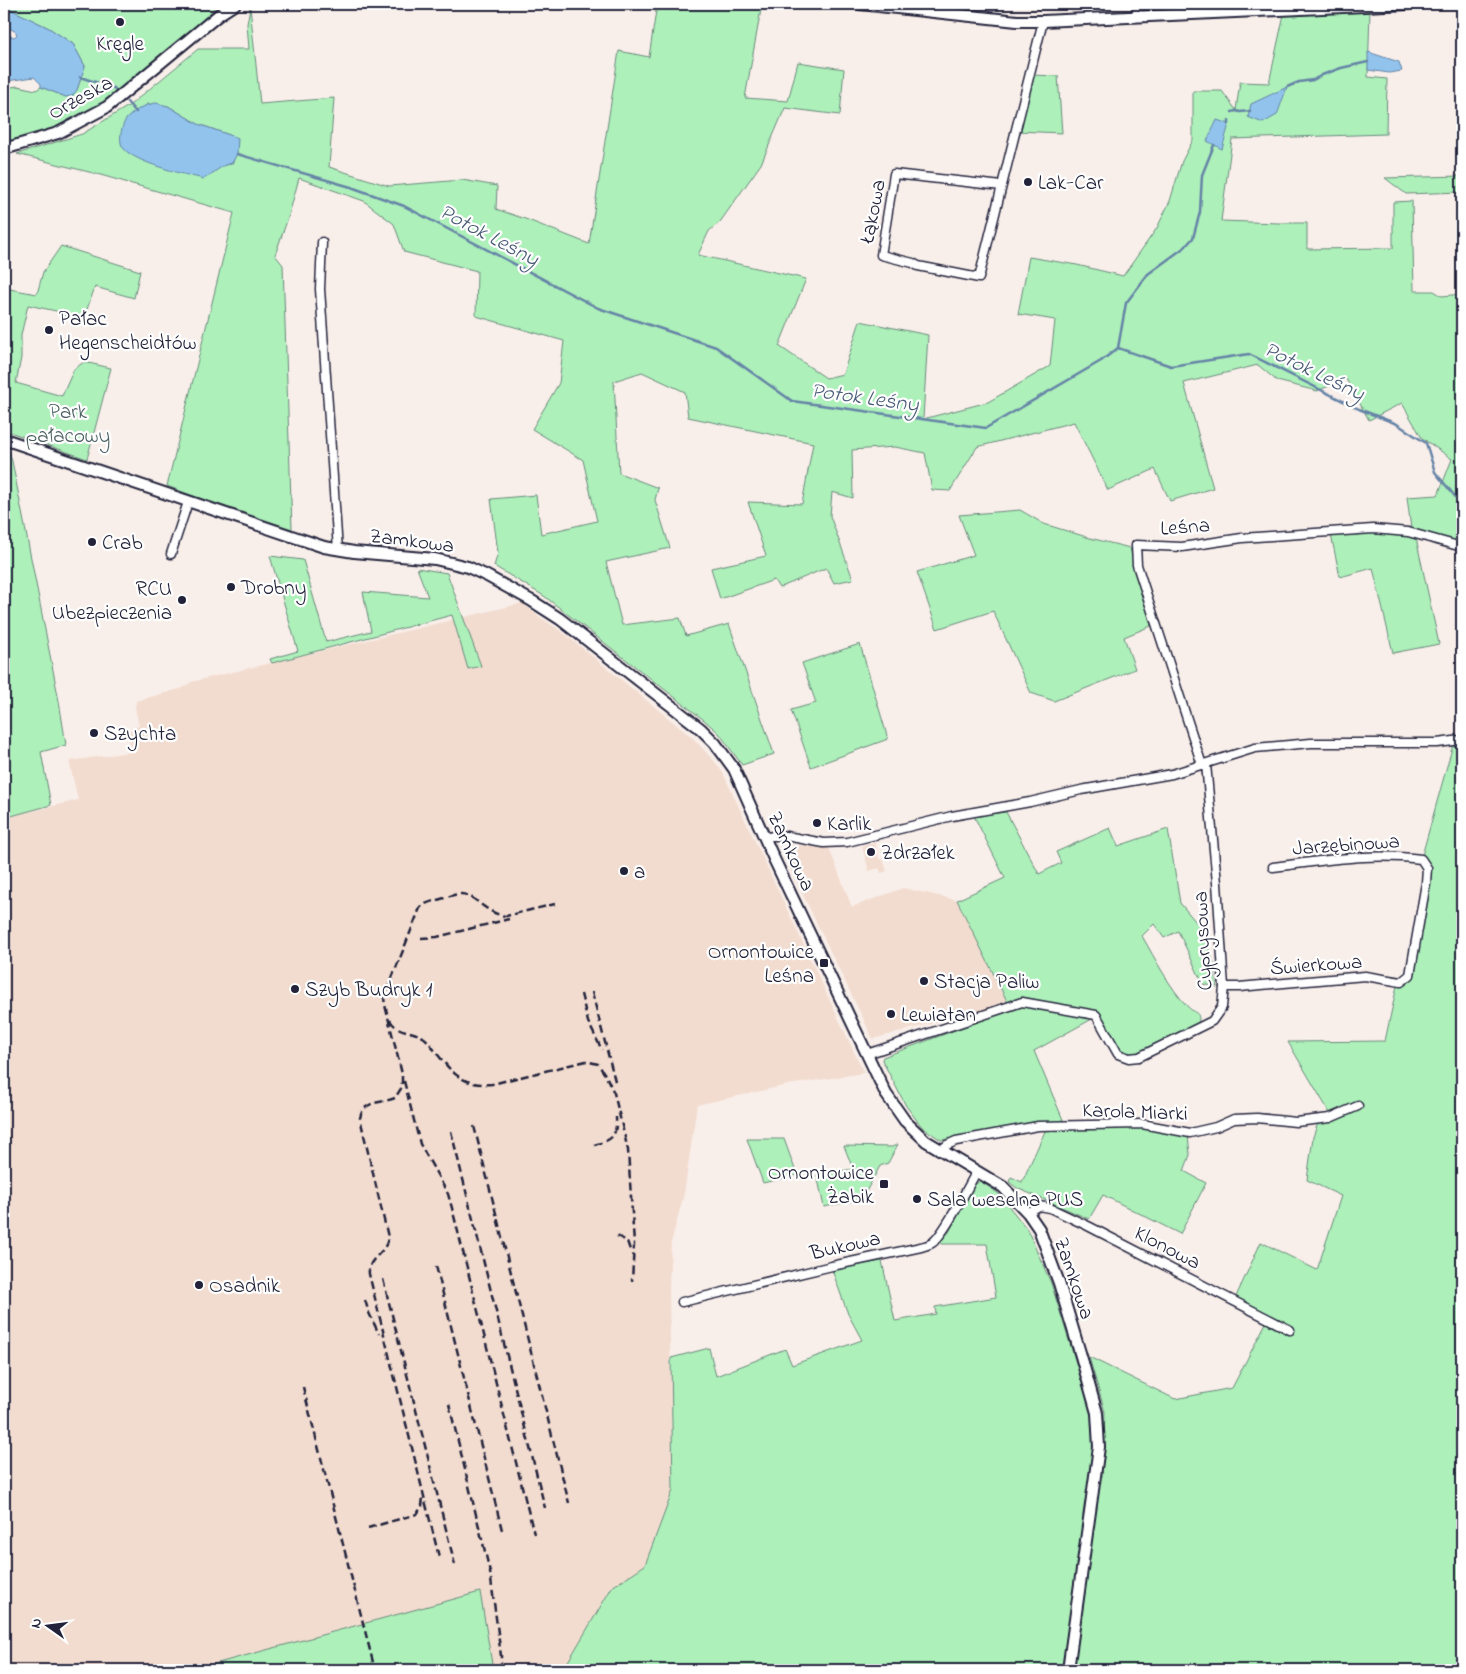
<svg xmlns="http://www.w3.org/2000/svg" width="1466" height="1674" font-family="'Indie Flower',sans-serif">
  <rect width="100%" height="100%" fill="#f9efea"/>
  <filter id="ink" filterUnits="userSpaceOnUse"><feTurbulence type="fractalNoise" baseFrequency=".02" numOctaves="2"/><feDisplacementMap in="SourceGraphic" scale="10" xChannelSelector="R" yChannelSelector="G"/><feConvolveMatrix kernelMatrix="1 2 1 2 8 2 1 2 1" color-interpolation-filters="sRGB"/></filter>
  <g filter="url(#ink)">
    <!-- built -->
    <g fill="#f2dcd0">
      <path d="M 523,603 L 537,615 L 565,634 L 693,738 L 716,763 L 723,773 L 864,1073 L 788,1085 L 697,1105 L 684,1194 L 671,1243 L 669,1290 L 673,1490 L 645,1565 L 612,1587 L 563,1670 L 4,1670 L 4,818 L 78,800 L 69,761 L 130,752 L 129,730 L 139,726 L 135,708 L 136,701 L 183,688 L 191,682 Z"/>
      <path d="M 875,843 L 879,859 L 883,859 L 887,871 L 881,873 L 879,868 L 869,871 L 862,846 Z"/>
      <path d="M 783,844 L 829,848 L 852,907 L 903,888 L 957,900 L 1008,1003 L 873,1039 L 783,854 Z"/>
    </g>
    <!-- green -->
    <g fill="#adf0ba" stroke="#68897a" fill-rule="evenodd">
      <path d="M 4,4 L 218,4 L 207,16 L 103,105 L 54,129 L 4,143 L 4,86 L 5,88 L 18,86 L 36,90 L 41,87 L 66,97 L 77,90 L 85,66 L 73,44 L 49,28 L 4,6 Z"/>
      <path d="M 657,4 L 762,4 L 745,98 L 788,101 L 798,62 L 844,69 L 840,115 L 785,108 L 761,164 L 720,222 L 709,231 L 698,255 L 806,279 L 779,346 L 826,378 L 843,374 L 860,321 L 928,335 L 923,419 L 988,402 L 1050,366 L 1055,320 L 1018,314 L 1029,257 L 1077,265 L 1123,276 L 1157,228 L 1170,201 L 1182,161 L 1193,140 L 1193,91 L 1222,91 L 1236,110 L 1240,82 L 1269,83 L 1284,14 L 1370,10 L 1368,77 L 1387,79 L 1386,134 L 1232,139 L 1221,221 L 1279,223 L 1307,223 L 1307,249 L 1393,248 L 1393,202 L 1412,201 L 1414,291 L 1434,291 L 1442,296 L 1462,294 L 1462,546 L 1411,529 L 1407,497 L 1438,495 L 1452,459 L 1422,438 L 1402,403 L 1369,420 L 1346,379 L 1317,391 L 1277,381 L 1258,365 L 1184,383 L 1213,488 L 1170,501 L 1155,469 L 1108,490 L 1074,422 L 977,447 L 950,491 L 932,490 L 925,453 L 895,447 L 852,450 L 853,498 L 832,492 L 830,516 L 853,579 L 834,583 L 826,568 L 779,588 L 774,580 L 720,599 L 711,568 L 766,556 L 748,502 L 802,504 L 813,443 L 688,417 L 685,392 L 642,372 L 614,381 L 619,473 L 658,488 L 655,500 L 670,548 L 606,562 L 622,625 L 680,618 L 686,636 L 729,624 L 774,754 L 742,765 L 719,733 L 704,720 L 544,596 L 494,566 L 498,553 L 491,499 L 536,495 L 541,534 L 597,521 L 583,460 L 532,429 L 559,383 L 564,341 L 476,316 L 477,271 L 404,252 L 394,224 L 364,201 L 299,178 L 289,215 L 275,255 L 283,265 L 292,529 L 191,495 L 167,486 L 234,213 L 97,174 L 17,154 L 82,134 L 130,105 L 198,49 L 249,49 L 247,24 L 250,7 L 260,104 L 334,98 L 329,167 L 389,186 L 462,180 L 497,186 L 496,209 L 528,220 L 589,244 L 619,51 L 649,57 ZM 148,104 L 168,106 L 198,124 L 238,138 L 233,163 L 223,166 L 126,119 Z"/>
      <path d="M 1030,75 L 1058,76 L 1062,133 L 1016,131 Z"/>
      <path d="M 1462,176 L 1462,192 L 1406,194 L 1385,178 Z"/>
      <path d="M 61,246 L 140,271 L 134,298 L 95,287 L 81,326 L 56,311 L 28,305 L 21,335 L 21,358 L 16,383 L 62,396 L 74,369 L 84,362 L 111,368 L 87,459 L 4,430 L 4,288 L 37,294 L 43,272 Z"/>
      <path d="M 4,448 L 9,452 L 12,461 L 59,701 L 66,745 L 41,752 L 51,805 L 4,818 Z"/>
      <path d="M 1020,510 L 1044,524 L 1090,538 L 1130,548 L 1151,626 L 1124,637 L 1135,669 L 1054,701 L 1031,693 L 993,611 L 937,629 L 917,572 L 974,555 L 959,515 Z"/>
      <path d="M 1374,532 L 1397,533 L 1416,538 L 1439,644 L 1393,653 L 1373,568 L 1340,577 L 1331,535 Z"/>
      <path d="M 270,556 L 303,560 L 326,642 L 371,631 L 363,592 L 428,597 L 417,568 L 447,573 L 481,666 L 468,669 L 452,615 L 272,663 L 270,659 L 298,651 Z"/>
      <path d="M 860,644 L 888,739 L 811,767 L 791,710 L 816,703 L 802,663 Z"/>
      <path d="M 1462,740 L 1462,1670 L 563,1670 L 612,1587 L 645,1565 L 673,1490 L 671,1358 L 709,1348 L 716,1376 L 785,1349 L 792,1365 L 862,1340 L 848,1314 L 832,1270 L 882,1261 L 895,1321 L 936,1314 L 935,1307 L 996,1297 L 987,1244 L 941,1244 L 941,1241 L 949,1232 L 974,1185 L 980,1181 L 998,1193 L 1027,1229 L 1051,1283 L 1091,1411 L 1094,1446 L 1088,1491 L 1102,1477 L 1105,1412 L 1089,1357 L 1175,1399 L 1232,1388 L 1268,1319 L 1234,1301 L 1261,1242 L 1317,1270 L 1341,1196 L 1307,1180 L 1313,1137 L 1319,1120 L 1331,1115 L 1288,1042 L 1385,1041 L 1398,981 L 1410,975 L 1427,868 L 1421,859 L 1454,741 Z"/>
      <path d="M 1006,812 L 1039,874 L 1061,863 L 1056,852 L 1110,828 L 1118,846 L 1168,829 L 1180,903 L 1201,928 L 1214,964 L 1217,987 L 1203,984 L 1178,931 L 1164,938 L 1154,924 L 1142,936 C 1156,960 1169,987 1188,1007 C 1196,1015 1201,1011 1198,1025 C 1184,1032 1133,1064 1120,1051 C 1112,1043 1107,1023 1099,1013 L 1023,997 L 1008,1003 L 957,900 L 1005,878 L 974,816 Z"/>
      <path d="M 1023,1005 L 1085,1016 L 1092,1019 L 1034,1051 L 1064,1122 L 1035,1122 L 1031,1125 L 941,1140 L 922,1127 L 906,1106 L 882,1060 L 883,1057 Z"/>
      <path d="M 1147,1127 L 1188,1135 L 1190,1155 L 1184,1171 L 1206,1183 L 1180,1234 L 1103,1195 L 1089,1219 L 1017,1188 L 1009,1182 L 1011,1177 L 1022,1182 L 1046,1129 Z"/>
      <path d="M 747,1139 L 784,1139 L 797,1175 L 763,1183 Z"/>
      <path d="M 898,1144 L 888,1163 L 880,1166 L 862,1199 L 824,1207 L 817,1175 L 853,1169 L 844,1146 L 892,1147 Z"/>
      <path d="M 480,1592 L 493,1670 L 197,1670 L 196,1669 Z"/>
    </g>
    <!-- water -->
    <g fill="#91c3ed" stroke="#6583a6">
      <path d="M 4,6 L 49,28 L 73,44 L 85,66 L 77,90 L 72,96 L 66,97 L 41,87 L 41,84 L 34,77 L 7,81 L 4,76 L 4,35 L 14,37 L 17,35 L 16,32 L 4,25 Z"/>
      <path d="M 1368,52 L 1399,62 L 1402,71 L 1389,73 L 1368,70 Z"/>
      <path d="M 1287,87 L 1277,115 L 1263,123 L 1248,117 L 1251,104 Z"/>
      <path d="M 156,103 L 168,106 L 198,124 L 238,138 L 237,154 L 232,163 L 223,166 L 204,179 C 187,175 130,162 122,146 C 119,139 121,130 124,123 C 129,113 145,104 156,103 Z"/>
      <path d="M 1217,120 L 1229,124 L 1222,149 L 1207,141 Z"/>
    </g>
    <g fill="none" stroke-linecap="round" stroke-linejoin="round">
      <!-- stream -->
      <g stroke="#6583a6" stroke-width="2.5">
        <path d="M 80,77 L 114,88 L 117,92"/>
        <path d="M 1287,87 L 1299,82 L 1313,80 L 1322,75 L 1341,68 L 1368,62"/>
        <path d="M 127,102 L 136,112"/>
        <path d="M 1232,112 L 1236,111 L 1240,112 L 1250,111"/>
        <path d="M 1229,121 L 1229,124"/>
        <path d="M 237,154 L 351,187 L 404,206 L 598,308 L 716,347 L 792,401 L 986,428 L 1101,361 L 1118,348 L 1171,366 L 1249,354 L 1359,409 L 1397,424 L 1426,443 L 1435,472 L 1462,505"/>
        <path d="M 1118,348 L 1126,303 L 1148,274 L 1185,247 L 1193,238 L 1200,212 L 1202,175 L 1214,145"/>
      </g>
      <!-- minor casing -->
      <g stroke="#22223b" stroke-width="11">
        <g id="minor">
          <path d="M 1136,16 L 1137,4"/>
          <path d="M 1002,186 L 894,174 L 881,255 L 913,263 L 918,266 L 979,278 L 1043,21"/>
          <path d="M 322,242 L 320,289 L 338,550"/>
          <path d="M 171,554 L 188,502"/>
          <path d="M 1202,765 L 1137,565 L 1136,545 L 1182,547 L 1242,538 L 1373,529 L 1408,532 L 1462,547"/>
          <path d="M 765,838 L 772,836 L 786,836 L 824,843 L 847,842 L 952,816 L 1030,802 L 1081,790 L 1172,774 L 1255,748 L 1311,743 L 1437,743 L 1462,740"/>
          <path d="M 1224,987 L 1239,987 L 1365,976 L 1401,982 L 1410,975 L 1426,883 L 1427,868 L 1421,859 C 1371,852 1322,861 1273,867"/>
          <path d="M 867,1054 L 1022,1002 L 1096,1015 L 1118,1054 L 1129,1058 L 1139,1057 L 1212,1021 L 1222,1007 L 1224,987 L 1217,883 L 1206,764"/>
          <path d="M 940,1151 L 947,1145 L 956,1141 L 1038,1126 L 1142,1124 L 1190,1133 L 1216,1127 L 1234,1119 L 1257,1118 L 1296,1122 L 1330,1118 L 1358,1106"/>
          <path d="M 1028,1213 L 1039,1206 L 1050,1208 L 1088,1226 L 1290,1330"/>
          <path d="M 682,1302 L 832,1266 L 921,1247 C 924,1246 929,1245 932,1243 C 945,1234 968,1186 977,1171"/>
        </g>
      </g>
      <!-- tertiary casing -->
      <g stroke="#22223b" stroke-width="14">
        <g id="tertiary">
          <path d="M 860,4 L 1017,21 L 1043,21 L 1407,4"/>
          <path d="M 4,149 L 58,133 L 107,107 L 221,13 L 235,4"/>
          <path d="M 4,439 L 324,547 L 354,552 L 435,559 L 468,567 L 487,576 L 532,601 L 560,619 L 701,729 L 715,743 L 734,769 L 774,859 L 886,1094 L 905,1121 L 926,1141 L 1003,1187 L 1028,1213 L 1039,1229 L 1059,1283 L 1081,1356 L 1097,1413 L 1099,1447 L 1068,1670"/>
        </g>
      </g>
      <!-- minor -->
      <use href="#minor" stroke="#fff" stroke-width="8"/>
      <!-- tertiary -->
      <use href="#tertiary" stroke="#fff" stroke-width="10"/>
      <!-- rail -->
      <g stroke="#22223b" stroke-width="2.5" stroke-dasharray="8 4" stroke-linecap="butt">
        <path d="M 421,938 L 437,937 L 509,919"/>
        <path d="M 592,992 L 616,1085"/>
        <path d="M 581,994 L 588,1022 L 602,1050"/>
        <path d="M 390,1020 C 397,1033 412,1030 423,1037 C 428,1040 432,1047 435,1051 C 452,1073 462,1086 492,1084 L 586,1061 L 598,1064 L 606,1076 L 614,1093 L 628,1150 L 634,1244 L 632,1281"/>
        <path d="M 404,1081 L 420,1144 L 448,1194 L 452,1208 L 534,1534"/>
        <path d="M 474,1126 L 569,1503"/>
        <path d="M 451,1131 L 545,1508"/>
        <path d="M 594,1145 C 612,1140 617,1137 616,1117"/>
        <path d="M 617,1236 L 627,1241 L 631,1253"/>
        <path d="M 436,1266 L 502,1530"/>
        <path d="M 383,1279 L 455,1565"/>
        <path d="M 365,1300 L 369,1313 L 379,1334"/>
        <path d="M 303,1387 L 375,1670"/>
        <path d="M 449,1404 L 490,1572 L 501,1656 L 501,1670"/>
        <path d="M 368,1528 L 417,1514 L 422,1506 L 423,1497"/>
        <path d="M 439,1557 L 369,1274 C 367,1257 387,1254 388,1237 L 360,1118 C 364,1099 381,1104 395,1098 L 402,1087 L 402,1074 L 385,1005 L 384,998 L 420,908 C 426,902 434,901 441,899 C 448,897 454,894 461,894 C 475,894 485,914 506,916 L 555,904"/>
      </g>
    </g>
  </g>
  <!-- markers -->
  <g fill="#22223b" stroke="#fff" stroke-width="2">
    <circle cx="120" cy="22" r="5"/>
    <circle cx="1028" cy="182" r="5"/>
    <circle cx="49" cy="330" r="5"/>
    <circle cx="92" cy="542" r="5"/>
    <circle cx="231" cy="587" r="5"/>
    <circle cx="182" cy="600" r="5"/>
    <circle cx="94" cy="733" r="5"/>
    <circle cx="817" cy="823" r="5"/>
    <circle cx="871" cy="852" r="5"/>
    <circle cx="624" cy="871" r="5"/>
    <rect x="819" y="958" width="10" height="10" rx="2.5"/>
    <circle cx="924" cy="981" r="5"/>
    <circle cx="295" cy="989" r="5"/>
    <circle cx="891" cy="1014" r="5"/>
    <rect x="879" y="1179" width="10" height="10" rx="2.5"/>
    <circle cx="917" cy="1199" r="5"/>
    <circle cx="199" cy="1285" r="5"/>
  </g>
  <g text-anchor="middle" stroke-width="4.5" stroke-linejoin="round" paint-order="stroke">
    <!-- poi labels -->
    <g font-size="21" fill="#22223b" stroke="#fff" text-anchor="start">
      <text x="120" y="50" text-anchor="middle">Kręgle</text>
      <text x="1038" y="189">Lak-Car</text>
      <text x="59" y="325">Pałac<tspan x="59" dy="24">Hegenscheidtów</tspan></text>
      <text x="102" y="549">Crab</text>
      <text x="241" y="594">Drobny</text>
      <text x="172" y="595" text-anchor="end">RCU<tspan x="172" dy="24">Ubezpieczenia</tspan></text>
      <text x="104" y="740">Szychta</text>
      <text x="827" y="830">Karlik</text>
      <text x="881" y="859">Zdrzałek</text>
      <text x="634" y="878">a</text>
      <text x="814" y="958" text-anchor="end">Ornontowice<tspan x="814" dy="24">Leśna</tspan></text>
      <text x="934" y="988">Stacja Paliw</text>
      <text x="305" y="996">Szyb Budryk 1</text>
      <text x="901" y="1021">Lewiatan</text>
      <text x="874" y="1179" text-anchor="end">Ornontowice<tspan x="874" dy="24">Żabik</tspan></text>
      <text x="927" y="1206">Sala weselna PUS</text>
      <text x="209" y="1292">Osadnik</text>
    </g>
    <!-- street labels -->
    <g font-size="21" fill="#22223b" stroke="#fff">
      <text transform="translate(80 97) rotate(-29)" y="7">Orzeska</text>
      <text transform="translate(872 211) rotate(-79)" y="7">Łąkowa</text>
      <text transform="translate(1185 526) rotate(-4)" y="7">Leśna</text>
      <text transform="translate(412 540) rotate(7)" y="7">Zamkowa</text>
      <text transform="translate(1346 844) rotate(-4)" y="7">Jarzębinowa</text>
      <text transform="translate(792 851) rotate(65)" y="7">Zamkowa</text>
      <text transform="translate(1202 941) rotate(-93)" y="7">Cyprysowa</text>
      <text transform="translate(1316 964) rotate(-4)" y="7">Świerkowa</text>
      <text transform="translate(1135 1111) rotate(2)" y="7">Karola Miarki</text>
      <text transform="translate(845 1245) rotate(-13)" y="7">Bukowa</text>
      <text transform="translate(1168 1247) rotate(27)" y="7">Klonowa</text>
      <text transform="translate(1075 1278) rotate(71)" y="7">Zamkowa</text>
    </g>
    <!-- park labels -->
    <g font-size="21" fill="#4c6061" stroke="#fff">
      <text x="68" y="418">Park<tspan x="68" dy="24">pałacowy</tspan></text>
    </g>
    <!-- water labels -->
    <g font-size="22" font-style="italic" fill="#495a79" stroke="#fff">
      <text transform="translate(490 234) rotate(28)" y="8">Potok Leśny</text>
      <text transform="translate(1315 370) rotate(26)" y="8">Potok Leśny</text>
      <text transform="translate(865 396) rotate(8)" y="8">Potok Leśny</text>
    </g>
  </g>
  <!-- margin -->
  <rect width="1466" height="1674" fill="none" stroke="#fff" stroke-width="20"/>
  <rect x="10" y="10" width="1446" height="1654" fill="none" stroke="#22223b" stroke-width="2" filter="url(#ink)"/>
  <!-- north arrow -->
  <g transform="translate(48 1626) rotate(284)" stroke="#ffffff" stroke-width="4" paint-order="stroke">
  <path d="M0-4L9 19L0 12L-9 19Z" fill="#22223b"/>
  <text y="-8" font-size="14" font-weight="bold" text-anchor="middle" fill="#22223b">N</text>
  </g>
</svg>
